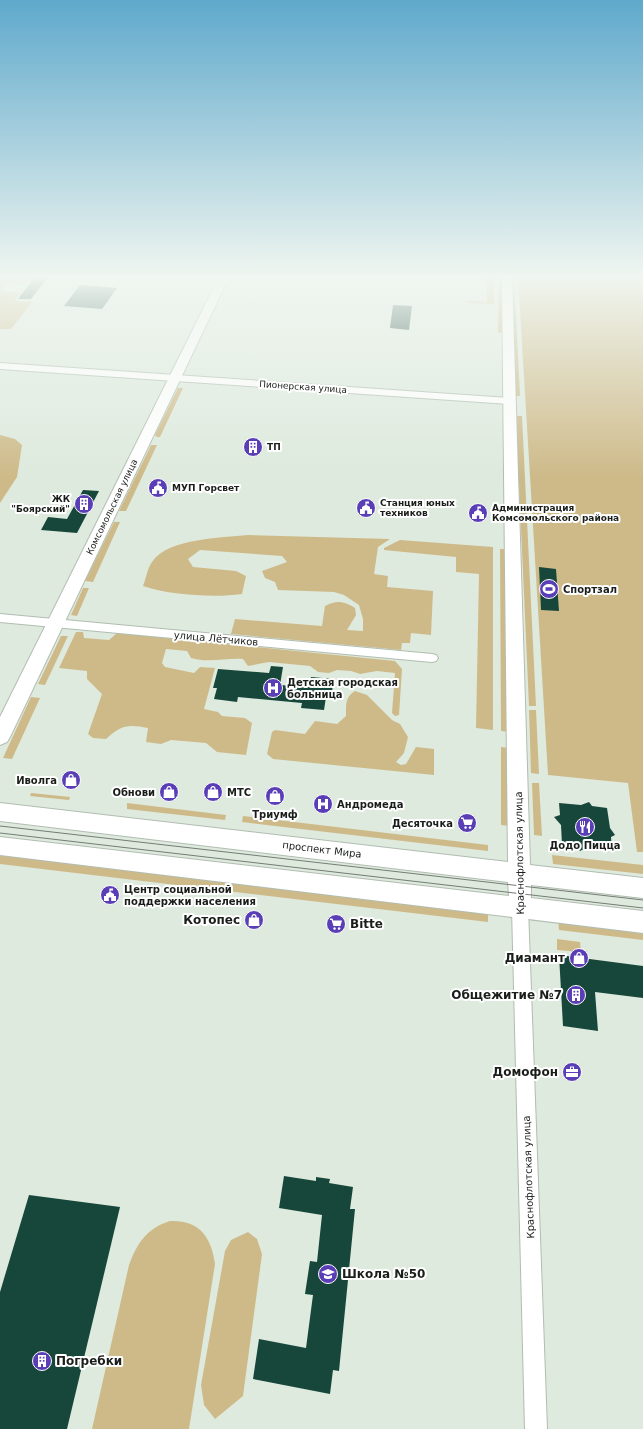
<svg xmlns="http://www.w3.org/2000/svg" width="643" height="1429" font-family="'DejaVu Sans',sans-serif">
  <rect width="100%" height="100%" fill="#deeade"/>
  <!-- green -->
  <g fill="#ceba89">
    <path d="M 0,277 L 32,277 L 25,285 L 6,284 L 0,291 L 20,293 L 15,301 L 32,302 L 11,329 L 0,329 Z"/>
    <path d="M 473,277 L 494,277 L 494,304 L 467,303 L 468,301 L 487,302 L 487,278 Z"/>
    <path d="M 499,277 L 504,277 L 504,332 L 498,333 Z"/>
    <path d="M 509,277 L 514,277 L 520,396 L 515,396 Z"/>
    <path d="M 518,277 L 643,278 L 643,852 L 637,852 L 628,783 L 548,775 Z"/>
    <path d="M 178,388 L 183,388 L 160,437 L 157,437 L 155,435 Z"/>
    <path d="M 516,416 L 522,416 L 536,706 L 529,706 Z"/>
    <path d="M 0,435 L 15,439 L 22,445 L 17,477 L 0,503 Z"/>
    <path d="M 151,445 L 157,445 L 126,511 L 119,511 Z"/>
    <path d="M 114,522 L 120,522 L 93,582 L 85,581 Z"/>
    <path d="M 248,535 L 390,539 L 378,547 L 374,574 L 388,576 L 387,587 L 433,591 L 431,635 L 411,633 L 410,643 L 402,643 L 401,650 L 231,634 L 235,619 L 322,626 L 325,606 C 337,600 343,601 355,608 L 356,615 L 347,630 L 363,631 L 363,619 L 359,605 L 344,595 L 334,592 L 278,590 L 275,582 L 265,578 L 262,571 L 287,562 L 282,556 L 200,550 L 188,559 L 193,567 L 236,571 L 246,576 L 242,594 C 214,598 169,595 143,586 C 146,579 147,569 152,562 C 168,538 221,538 248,535 Z"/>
    <path d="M 400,540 L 493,547 L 493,730 L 476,728 L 479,574 L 456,572 L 456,557 L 384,550 L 384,548 Z"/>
    <path d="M 500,549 L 507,549 L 510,732 L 501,731 Z"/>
    <path d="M 83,588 L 89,588 L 77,616 L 71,615 Z"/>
    <path d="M 76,632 L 83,632 L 84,638 L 109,640 L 117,633 L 395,661 L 402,669 L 399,715 L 395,716 L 392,713 L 395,673 L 377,671 L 360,674 L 351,671 L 337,670 L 329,673 L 318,672 L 310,666 L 269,662 L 248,666 L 243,659 C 225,658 207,663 191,658 L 187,651 L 166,649 L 162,663 L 165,667 L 194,673 L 200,667 L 215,668 L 204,709 L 218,712 L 222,716 L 245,718 L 252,723 L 246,755 L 217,752 L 206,743 L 171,740 L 161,744 L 146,742 L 148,728 C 128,724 121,725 106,739 L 93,738 L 88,734 L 102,694 L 87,679 L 87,671 L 59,668 Z"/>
    <path d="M 61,636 L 68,636 L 45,685 L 38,684 Z"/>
    <path d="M 355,691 L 367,695 L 392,720 L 400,724 L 408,737 L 404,753 L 396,762 L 401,765 L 406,764 L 416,747 L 434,749 L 434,775 L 273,759 L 267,754 L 272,732 L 275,730 L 305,734 L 315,721 L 337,724 L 346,716 C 346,705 345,697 355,691 Z"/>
    <path d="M 31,697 L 40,698 L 12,759 L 3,758 Z"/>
    <path d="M 529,710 L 536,710 L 539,774 L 531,773 Z"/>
    <path d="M 501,747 L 510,748 L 510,826 L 501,825 Z"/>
    <path d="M 532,783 L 539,783 L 542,836 L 534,835 Z"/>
    <path d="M 31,793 L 70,797 L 69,800 L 30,796 Z"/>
    <path d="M 127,803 L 226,815 L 225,820 L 127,809 Z"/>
    <path d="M 243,816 L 488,845 L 488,851 L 242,822 Z"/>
    <path d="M 0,851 L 488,908 L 488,922 L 0,864 Z"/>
    <path d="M 552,855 L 643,865 L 643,874 L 553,864 Z"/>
    <path d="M 558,918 L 643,928 L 643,940 L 559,930 Z"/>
    <path d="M 557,939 L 580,942 L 581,952 L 557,950 Z"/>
    <path d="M 170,1221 C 200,1220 211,1237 215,1264 L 189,1429 L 92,1429 L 129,1265 C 137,1243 147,1228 170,1221 Z"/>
    <path d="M 248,1232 L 257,1239 L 262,1254 L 243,1396 L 215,1419 L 204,1405 L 201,1385 L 225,1251 L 231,1240 Z"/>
  </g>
  <!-- building -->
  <g fill="#17473b">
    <path d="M 35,277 L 48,277 L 31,299 L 18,299 Z"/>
    <path d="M 80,285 L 117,288 L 102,309 L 64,306 Z"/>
    <path d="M 393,305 L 412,306 L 409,330 L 390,328 Z"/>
    <path d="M 83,490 L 99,491 L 77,533 L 41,530 L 48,517 L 67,519 Z"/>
    <path d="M 539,567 L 556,569 L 559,611 L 541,610 Z"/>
    <path d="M 271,666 L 283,667 L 280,685 L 309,687 L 311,677 L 334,679 L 331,698 L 326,697 L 324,710 L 301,708 L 302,703 L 238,697 L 237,702 L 214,699 L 217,688 L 213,688 L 218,669 L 269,673 Z"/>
    <path d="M 589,802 L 592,806 L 607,808 L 610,828 L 615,835 L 611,837 L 612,850 L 588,847 L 580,851 L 576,846 L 562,845 L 561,825 L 554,817 L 560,815 L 559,803 L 581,805 Z"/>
    <path d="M 559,955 L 643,966 L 643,998 L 595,992 L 598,1031 L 563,1026 Z"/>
    <path d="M 284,1176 L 316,1181 L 316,1177 L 330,1179 L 329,1183 L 353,1187 L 350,1209 L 355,1209 L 339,1371 L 333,1370 L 330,1394 L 253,1379 L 259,1339 L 306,1348 L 313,1295 L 305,1294 L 310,1261 L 317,1262 L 322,1215 L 279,1208 Z"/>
    <path d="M 29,1195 L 120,1207 L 67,1429 L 0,1429 L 0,1292 Z"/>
  </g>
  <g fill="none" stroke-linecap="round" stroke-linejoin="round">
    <!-- street casing -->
    <g stroke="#b1bdb1" stroke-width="2">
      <g id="street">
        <path d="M 0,363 L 509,398 L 513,401 L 509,404 L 0,369 Z"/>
        <path d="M 0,614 L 432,654 L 436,655 L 438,658 L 436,661 L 432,662 L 0,622 Z"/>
        <path d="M 520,901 L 525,903 L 528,908 L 547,1429 L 525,1429 L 512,908 L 515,903 Z"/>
      </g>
    </g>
    <!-- secondary casing -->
    <g stroke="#b1bdb1" stroke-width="2">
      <g id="secondary">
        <path d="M 219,277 L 229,277 L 10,737 L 7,742 L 0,745 L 0,717 Z"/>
        <path d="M 502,277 L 512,277 L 530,865 L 643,878 L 643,898 L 531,885 L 531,898 L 643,911 L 643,933 L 0,855 L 0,837 L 509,896 L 508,882 L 0,821 L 0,803 L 508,862 Z"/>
      </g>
    </g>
    <!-- street -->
    <use href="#street" fill="#fff" fill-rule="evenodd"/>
    <!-- secondary -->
    <use href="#secondary" fill="#fff" fill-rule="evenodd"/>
    <!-- tram -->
    <g stroke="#757c75" stroke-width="1">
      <path d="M 0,826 L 643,900"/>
      <path d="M 0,833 L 643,908"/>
    </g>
  </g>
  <!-- sky -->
  <linearGradient id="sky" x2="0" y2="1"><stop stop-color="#5fa9cc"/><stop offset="0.58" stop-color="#f0f6f0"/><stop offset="1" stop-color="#f0f6f0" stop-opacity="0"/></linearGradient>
  <rect width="643" height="477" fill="url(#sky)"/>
  <!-- icons -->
  <defs>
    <g id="building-disc" transform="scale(1)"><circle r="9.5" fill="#5a3eb6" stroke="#fff"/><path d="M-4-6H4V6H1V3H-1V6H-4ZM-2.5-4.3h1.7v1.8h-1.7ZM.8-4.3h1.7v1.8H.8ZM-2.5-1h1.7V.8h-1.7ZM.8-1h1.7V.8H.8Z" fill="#fff"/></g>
    <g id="civic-disc" transform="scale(1)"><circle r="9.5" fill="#5a3eb6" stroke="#fff"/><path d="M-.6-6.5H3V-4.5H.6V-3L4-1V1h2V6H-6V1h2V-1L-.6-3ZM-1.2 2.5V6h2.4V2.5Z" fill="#fff"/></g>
    <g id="stadium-disc" transform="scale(1)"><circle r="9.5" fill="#5a3eb6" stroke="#fff"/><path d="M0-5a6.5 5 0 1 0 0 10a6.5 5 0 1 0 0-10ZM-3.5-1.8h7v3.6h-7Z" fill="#fff"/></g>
    <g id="hospital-disc" transform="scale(1)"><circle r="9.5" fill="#5a3eb6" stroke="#fff"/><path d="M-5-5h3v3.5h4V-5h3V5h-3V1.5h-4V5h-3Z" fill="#fff"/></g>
    <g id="shop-disc" transform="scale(1)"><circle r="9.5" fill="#5a3eb6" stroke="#fff"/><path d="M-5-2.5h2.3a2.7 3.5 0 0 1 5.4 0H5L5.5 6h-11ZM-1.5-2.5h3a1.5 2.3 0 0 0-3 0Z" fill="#fff"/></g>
    <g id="supermarket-disc" transform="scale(1)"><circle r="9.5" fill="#5a3eb6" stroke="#fff"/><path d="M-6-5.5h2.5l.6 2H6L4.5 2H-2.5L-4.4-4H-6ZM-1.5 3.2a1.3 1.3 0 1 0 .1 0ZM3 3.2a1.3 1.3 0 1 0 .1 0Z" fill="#fff"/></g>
    <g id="restaurant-disc" transform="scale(1)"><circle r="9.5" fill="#5a3eb6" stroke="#fff"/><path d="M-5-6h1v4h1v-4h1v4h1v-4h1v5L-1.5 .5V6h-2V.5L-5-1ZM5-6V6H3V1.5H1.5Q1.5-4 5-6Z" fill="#fff"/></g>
    <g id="office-disc" transform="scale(1)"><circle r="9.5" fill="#5a3eb6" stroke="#fff"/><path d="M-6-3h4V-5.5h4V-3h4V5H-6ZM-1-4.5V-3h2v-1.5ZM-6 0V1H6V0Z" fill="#fff"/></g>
    <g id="school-disc" transform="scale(1)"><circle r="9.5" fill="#5a3eb6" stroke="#fff"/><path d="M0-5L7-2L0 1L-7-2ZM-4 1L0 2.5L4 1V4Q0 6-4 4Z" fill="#fff"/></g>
  </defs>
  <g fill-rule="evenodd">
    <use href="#building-disc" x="253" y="447"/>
    <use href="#civic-disc" x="158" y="488"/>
    <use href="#building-disc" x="84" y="504"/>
    <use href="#civic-disc" x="366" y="508"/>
    <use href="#civic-disc" x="478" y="513"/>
    <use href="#stadium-disc" x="549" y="589"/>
    <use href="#hospital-disc" x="273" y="688"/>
    <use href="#shop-disc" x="71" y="780"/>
    <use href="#shop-disc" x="169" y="792"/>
    <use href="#shop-disc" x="213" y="792"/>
    <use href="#shop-disc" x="275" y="796"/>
    <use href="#hospital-disc" x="323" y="804"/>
    <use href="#supermarket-disc" x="467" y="823"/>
    <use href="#restaurant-disc" x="585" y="827"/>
    <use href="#civic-disc" x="110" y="895"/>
    <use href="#shop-disc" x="254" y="920"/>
    <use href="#supermarket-disc" x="336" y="924"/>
    <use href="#shop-disc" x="579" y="958"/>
    <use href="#building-disc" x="576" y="995"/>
    <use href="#office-disc" x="572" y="1072"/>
    <use href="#school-disc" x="328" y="1274"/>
    <use href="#building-disc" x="42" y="1361"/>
  </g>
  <g text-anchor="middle" stroke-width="4" stroke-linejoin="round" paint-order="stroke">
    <!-- far-street labels -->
    <g font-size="9" fill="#1a1e1a" stroke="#fff">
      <text transform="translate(303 387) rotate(4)" y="3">Пионерская улица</text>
      <text transform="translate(112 507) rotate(-64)" y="3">Комсомольская улица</text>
    </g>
    <!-- far-poi labels -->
    <g font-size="9" font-weight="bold" fill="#1a1e1a" stroke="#fff" text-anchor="start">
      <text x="267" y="450">ТП</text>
      <text x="172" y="491">МУП Горсвет</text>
      <text x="70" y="502" text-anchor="end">ЖК<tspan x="70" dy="10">"Боярский"</tspan></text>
      <text x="380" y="506">Станция юных<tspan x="380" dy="10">техников</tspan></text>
      <text x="492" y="511">Администрация<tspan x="492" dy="10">Комсомольского района</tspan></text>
    </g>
    <!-- poi labels -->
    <g font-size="10" font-weight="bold" fill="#1a1e1a" stroke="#fff" text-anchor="start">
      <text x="563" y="593">Спортзал</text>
      <text x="287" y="686">Детская городская<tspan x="287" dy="12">больница</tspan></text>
      <text x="57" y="784" text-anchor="end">Иволга</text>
      <text x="155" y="796" text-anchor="end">Обнови</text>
      <text x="227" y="796">МТС</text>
      <text x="337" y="808">Андромеда</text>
      <text x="275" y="818" text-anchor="middle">Триумф</text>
      <text x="453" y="827" text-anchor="end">Десяточка</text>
      <text x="585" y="849" text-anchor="middle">Додо Пицца</text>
      <text x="124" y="893">Центр социальной<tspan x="124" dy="12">поддержки населения</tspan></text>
    </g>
    <!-- street labels -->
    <g font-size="10" fill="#1a1e1a" stroke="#fff">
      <text transform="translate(216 638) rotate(5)" y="4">улица Лётчиков</text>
      <text transform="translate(322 849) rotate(7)" y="4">проспект Мира</text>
      <text transform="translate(519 853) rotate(-91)" y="4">Краснофлотская улица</text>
      <text transform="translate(528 1177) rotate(-92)" y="4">Краснофлотская улица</text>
    </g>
    <!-- near-poi labels -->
    <g font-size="12" font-weight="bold" fill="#1a1e1a" stroke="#fff" text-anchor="end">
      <text x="240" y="924">Котопес</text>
      <text x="350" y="928" text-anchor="start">Bitte</text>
      <text x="565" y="962">Диамант</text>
      <text x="562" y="999">Общежитие №7</text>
      <text x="558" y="1076">Домофон</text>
      <text x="342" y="1278" text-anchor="start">Школа №50</text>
      <text x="56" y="1365" text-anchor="start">Погребки</text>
    </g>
  </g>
</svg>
